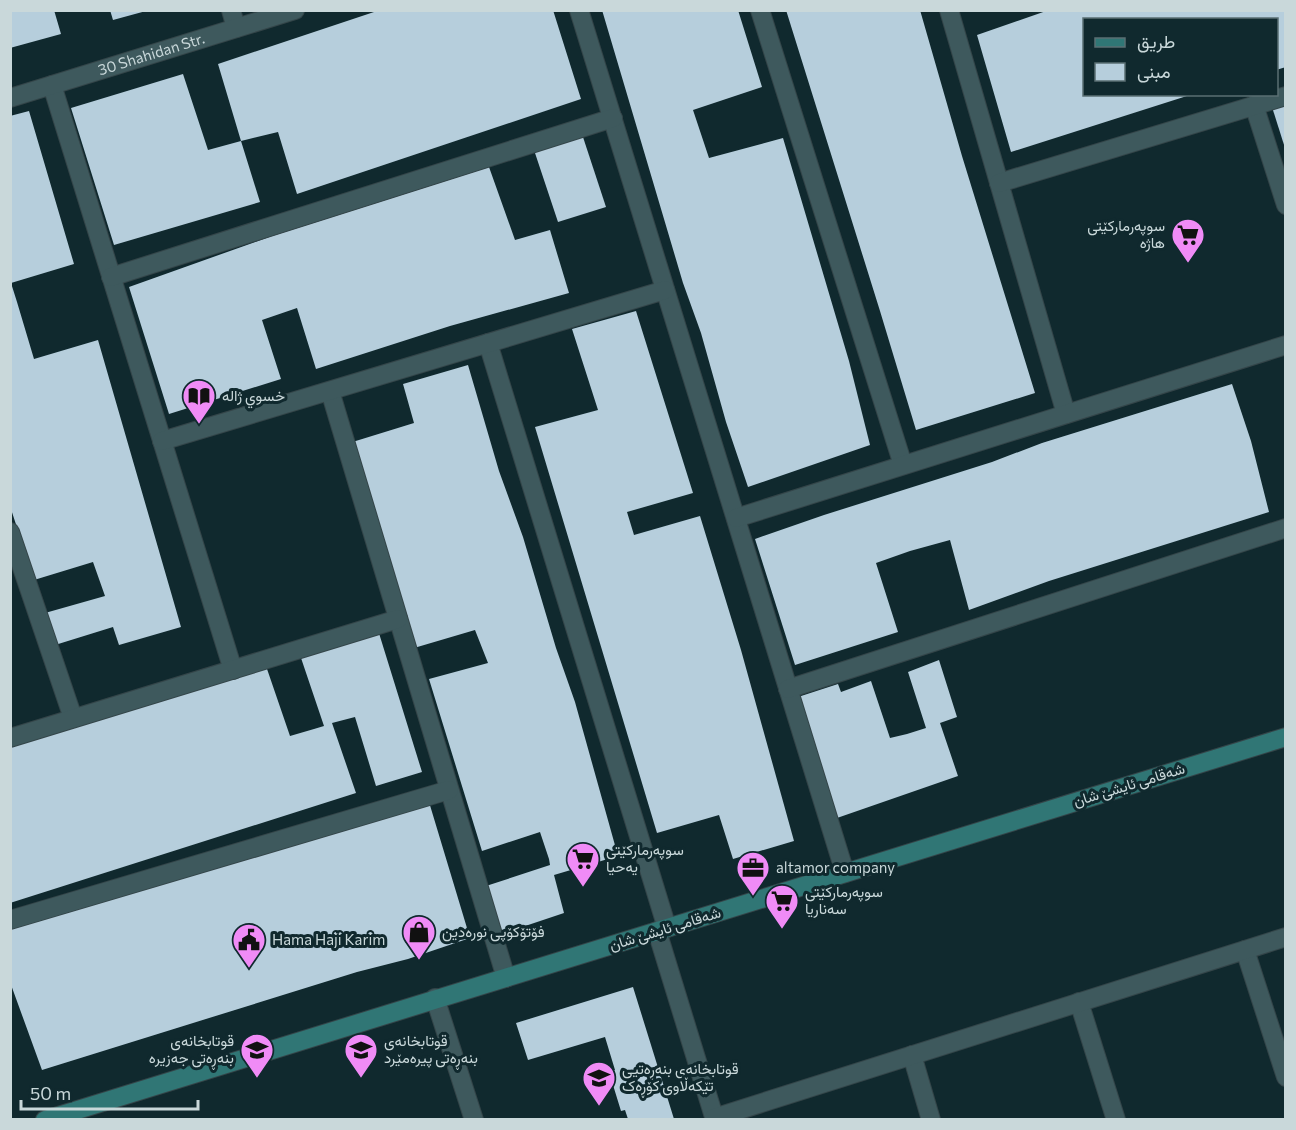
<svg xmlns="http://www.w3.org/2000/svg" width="1296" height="1130" font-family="Commissioner,Vazirmatn,sans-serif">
  <rect width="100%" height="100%" fill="#10292e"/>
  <!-- building -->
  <g fill="#b6cedc">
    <path d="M 10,10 L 54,10 L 61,34 L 10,48 Z"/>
    <path d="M 110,10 L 146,10 L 146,11 L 113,20 Z"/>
    <path d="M 380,10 L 553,10 L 581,99 L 297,194 L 278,132 L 241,141 L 218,64 Z"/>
    <path d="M 602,10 L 738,10 L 762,87 L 693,110 L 709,158 L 783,138 L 849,361 L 870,445 L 748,487 L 726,422 L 701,333 L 683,283 Z"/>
    <path d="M 786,10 L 920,10 L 962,156 L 1035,393 L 916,430 L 880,311 Z"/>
    <path d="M 1049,10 L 1286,10 L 1286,67 L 1276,70 L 1276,20 L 1084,20 L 1084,94 L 1190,95 L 1011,152 L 977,35 Z"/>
    <path d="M 183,74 L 208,150 L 241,141 L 260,202 L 114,245 L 71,108 Z"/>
    <path d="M 1286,103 L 1286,148 L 1285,148 L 1272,107 Z"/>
    <path d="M 29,111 L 74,264 L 11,283 L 17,302 L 34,359 L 98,340 L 181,627 L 119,645 L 113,627 L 55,645 L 45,613 L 105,596 L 93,562 L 34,580 L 10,506 L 10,116 Z"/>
    <path d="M 581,131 L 606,207 L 558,222 L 533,147 Z"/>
    <path d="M 489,167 L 515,240 L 550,230 L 569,293 L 450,326 L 316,369 L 297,308 L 262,320 L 281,379 L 169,414 L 129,287 L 272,236 Z"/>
    <path d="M 636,311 L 693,493 L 627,512 L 634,535 L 700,516 L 741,650 L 794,841 L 733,859 L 719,815 L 657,833 L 535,427 L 598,410 L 572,329 Z"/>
    <path d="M 468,365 L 499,471 L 523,537 L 556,648 L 575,702 L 618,856 L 554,875 L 564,913 L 501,934 L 486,886 L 550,865 L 549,859 L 540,832 L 482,851 L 429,679 L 488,663 L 475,630 L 414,648 L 346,444 L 414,423 L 403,384 Z"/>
    <path d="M 1232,384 L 1251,441 L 1269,512 L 1049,581 L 969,610 L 950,540 L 910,551 L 876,563 L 898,632 L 795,665 L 755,539 L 824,515 L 992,462 L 1042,443 Z"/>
    <path d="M 378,630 L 422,772 L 376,786 L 355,717 L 332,723 L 356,793 L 10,903 L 10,746 L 266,666 L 290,736 L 314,729 L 324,726 L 300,655 Z"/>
    <path d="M 939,660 L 957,717 L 940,723 L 958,776 L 837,818 L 798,697 L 838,684 L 841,692 L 871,681 L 890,738 L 907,734 L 926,728 L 908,672 Z"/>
    <path d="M 429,802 L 470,938 L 408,959 L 357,972 L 42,1070 L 10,982 L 10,929 Z"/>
    <path d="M 633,987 L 674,1119 L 628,1119 L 625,1110 L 621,1111 L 609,1072 L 615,1070 L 605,1037 L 528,1060 L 516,1023 Z"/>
  </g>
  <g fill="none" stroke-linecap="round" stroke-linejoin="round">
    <!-- street casing -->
    <g stroke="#344549" stroke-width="20">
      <g id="street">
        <path d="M 231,10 L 236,28"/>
        <path d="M 579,10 L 845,873"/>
        <path d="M 760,10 L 903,465"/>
        <path d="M 949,10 L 1066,414"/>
        <path d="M 52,85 L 233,670"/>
        <path id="s1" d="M 10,98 L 295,10"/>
        <path d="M 1254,105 L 1286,205"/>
        <path d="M 999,183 L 1286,96"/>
        <path d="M 111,277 L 613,118"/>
        <path d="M 488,343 L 667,928"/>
        <path d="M 330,391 L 506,978"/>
        <path d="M 162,441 L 665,290"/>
        <path d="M 736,518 L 1286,345"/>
        <path d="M 10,532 L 73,718"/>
        <path d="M 788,689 L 1286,528"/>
        <path d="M 10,738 L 398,619"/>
        <path d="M 10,920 L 449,790"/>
        <path d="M 657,931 L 715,1120"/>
        <path d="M 1245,950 L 1286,1077"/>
        <path d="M 435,998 L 474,1120"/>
        <path d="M 1079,1002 L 1116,1120"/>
        <path d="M 912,1055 L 931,1120"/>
        <path d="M 714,1118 L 1286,937"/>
      </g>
    </g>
    <!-- secondary casing -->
    <g stroke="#344549" stroke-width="20">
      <path id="secondary" d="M 45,1120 L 1286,737"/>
    </g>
    <!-- street -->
    <use href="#street" stroke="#3e595d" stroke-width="18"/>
    <!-- secondary -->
    <use href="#secondary" stroke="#307675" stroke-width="18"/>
  </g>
  <!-- icons -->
  <defs>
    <g id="supermarket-pin" transform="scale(1.725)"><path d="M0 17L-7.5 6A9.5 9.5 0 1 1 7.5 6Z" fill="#f08bf6" stroke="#10292e"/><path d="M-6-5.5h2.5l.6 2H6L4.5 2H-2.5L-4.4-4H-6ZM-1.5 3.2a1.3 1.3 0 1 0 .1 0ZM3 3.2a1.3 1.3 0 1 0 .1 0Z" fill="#111"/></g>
    <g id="library-pin" transform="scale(1.725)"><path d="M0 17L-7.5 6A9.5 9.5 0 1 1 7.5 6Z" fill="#f08bf6" stroke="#10292e"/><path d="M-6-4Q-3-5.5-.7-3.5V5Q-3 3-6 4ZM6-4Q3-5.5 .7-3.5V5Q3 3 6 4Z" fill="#111"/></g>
    <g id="office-pin" transform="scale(1.725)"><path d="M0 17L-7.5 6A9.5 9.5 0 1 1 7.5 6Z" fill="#f08bf6" stroke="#10292e"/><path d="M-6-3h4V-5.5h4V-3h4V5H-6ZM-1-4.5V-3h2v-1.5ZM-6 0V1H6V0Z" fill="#111"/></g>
    <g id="shop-pin" transform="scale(1.725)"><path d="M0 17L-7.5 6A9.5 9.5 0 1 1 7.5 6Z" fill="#f08bf6" stroke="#10292e"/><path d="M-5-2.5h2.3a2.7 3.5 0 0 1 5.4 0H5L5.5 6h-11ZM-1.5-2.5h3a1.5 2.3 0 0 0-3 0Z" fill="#111"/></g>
    <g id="civic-pin" transform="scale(1.725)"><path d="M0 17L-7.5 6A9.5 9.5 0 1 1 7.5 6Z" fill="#f08bf6" stroke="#10292e"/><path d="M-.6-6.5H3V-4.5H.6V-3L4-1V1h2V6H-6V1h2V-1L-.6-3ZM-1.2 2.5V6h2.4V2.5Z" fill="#111"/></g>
    <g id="school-pin" transform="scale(1.725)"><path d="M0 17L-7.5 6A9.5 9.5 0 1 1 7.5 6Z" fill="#f08bf6" stroke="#10292e"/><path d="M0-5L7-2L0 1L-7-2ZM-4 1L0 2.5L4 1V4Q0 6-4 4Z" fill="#111"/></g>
  </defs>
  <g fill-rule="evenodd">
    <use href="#supermarket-pin" x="1188" y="235"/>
    <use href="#library-pin" x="199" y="396"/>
    <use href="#supermarket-pin" x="583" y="859"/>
    <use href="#office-pin" x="753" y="868"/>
    <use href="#supermarket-pin" x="782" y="901"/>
    <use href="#shop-pin" x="419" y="932"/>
    <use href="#civic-pin" x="249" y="940"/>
    <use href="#school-pin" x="257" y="1050"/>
    <use href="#school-pin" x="361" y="1050"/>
    <use href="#school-pin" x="599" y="1078"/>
  </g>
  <g text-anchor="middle" stroke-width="6" stroke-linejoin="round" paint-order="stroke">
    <!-- street labels -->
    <g font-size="15" fill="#c9d8da" stroke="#10292e">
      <text dy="5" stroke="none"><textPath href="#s1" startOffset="148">30 Shahidan Str.</textPath></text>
      <text transform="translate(1129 785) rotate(-17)" y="5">شەقامی ئایشێ شان</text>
      <text transform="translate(665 929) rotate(-17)" y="5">شەقامی ئایشێ شان</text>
    </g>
    <!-- poi labels -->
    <g font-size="15" fill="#c9d8da" stroke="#10292e" text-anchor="start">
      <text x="1165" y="231" text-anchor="end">سوپەرمارکێتی<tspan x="1165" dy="17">هاژە</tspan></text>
      <text x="222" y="401">خسوي ژاله</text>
      <text x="606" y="855">سوپەرمارکێتی<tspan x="606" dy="17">یەحیا</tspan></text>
      <text x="776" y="873">altamor company</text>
      <text x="805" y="897">سوپەرمارکێتی<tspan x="805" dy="17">سەناریا</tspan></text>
      <text x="442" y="937">فۆتۆکۆپی نورەدین</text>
      <text x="272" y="945">Hama Haji Karim</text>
      <text x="234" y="1046" text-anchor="end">قوتابخانەی<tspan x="234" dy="17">بنەڕەتی جەزیرە</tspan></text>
      <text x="384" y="1046">قوتابخانەی<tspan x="384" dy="17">بنەڕەتی پیرەمێرد</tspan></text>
      <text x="622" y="1074">قوتابخانەی بنەڕەتیی<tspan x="622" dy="17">تێکەڵاوی کۆڕەک</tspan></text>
    </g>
  </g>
  <!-- border -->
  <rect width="1296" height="1130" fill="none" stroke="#c9d8da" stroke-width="24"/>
  <!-- legend -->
  <rect x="1083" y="18" width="195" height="78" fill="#10292e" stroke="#5a6f73" stroke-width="1.5"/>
  <rect x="1095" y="38" width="30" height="9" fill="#307675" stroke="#5a6f73" stroke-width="1.5"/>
  <text x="1137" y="48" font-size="18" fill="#c9d8da">طريق</text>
  <rect x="1095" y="63" width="30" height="18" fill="#b6cedc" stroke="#5a6f73" stroke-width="1.5"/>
  <text x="1137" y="78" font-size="18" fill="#c9d8da">مبنى</text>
  <!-- scale -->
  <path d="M21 1100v9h177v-9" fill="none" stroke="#c9d8da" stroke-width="3"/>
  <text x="30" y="1100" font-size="18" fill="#c9d8da" stroke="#10292e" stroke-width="4.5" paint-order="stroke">50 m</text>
</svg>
